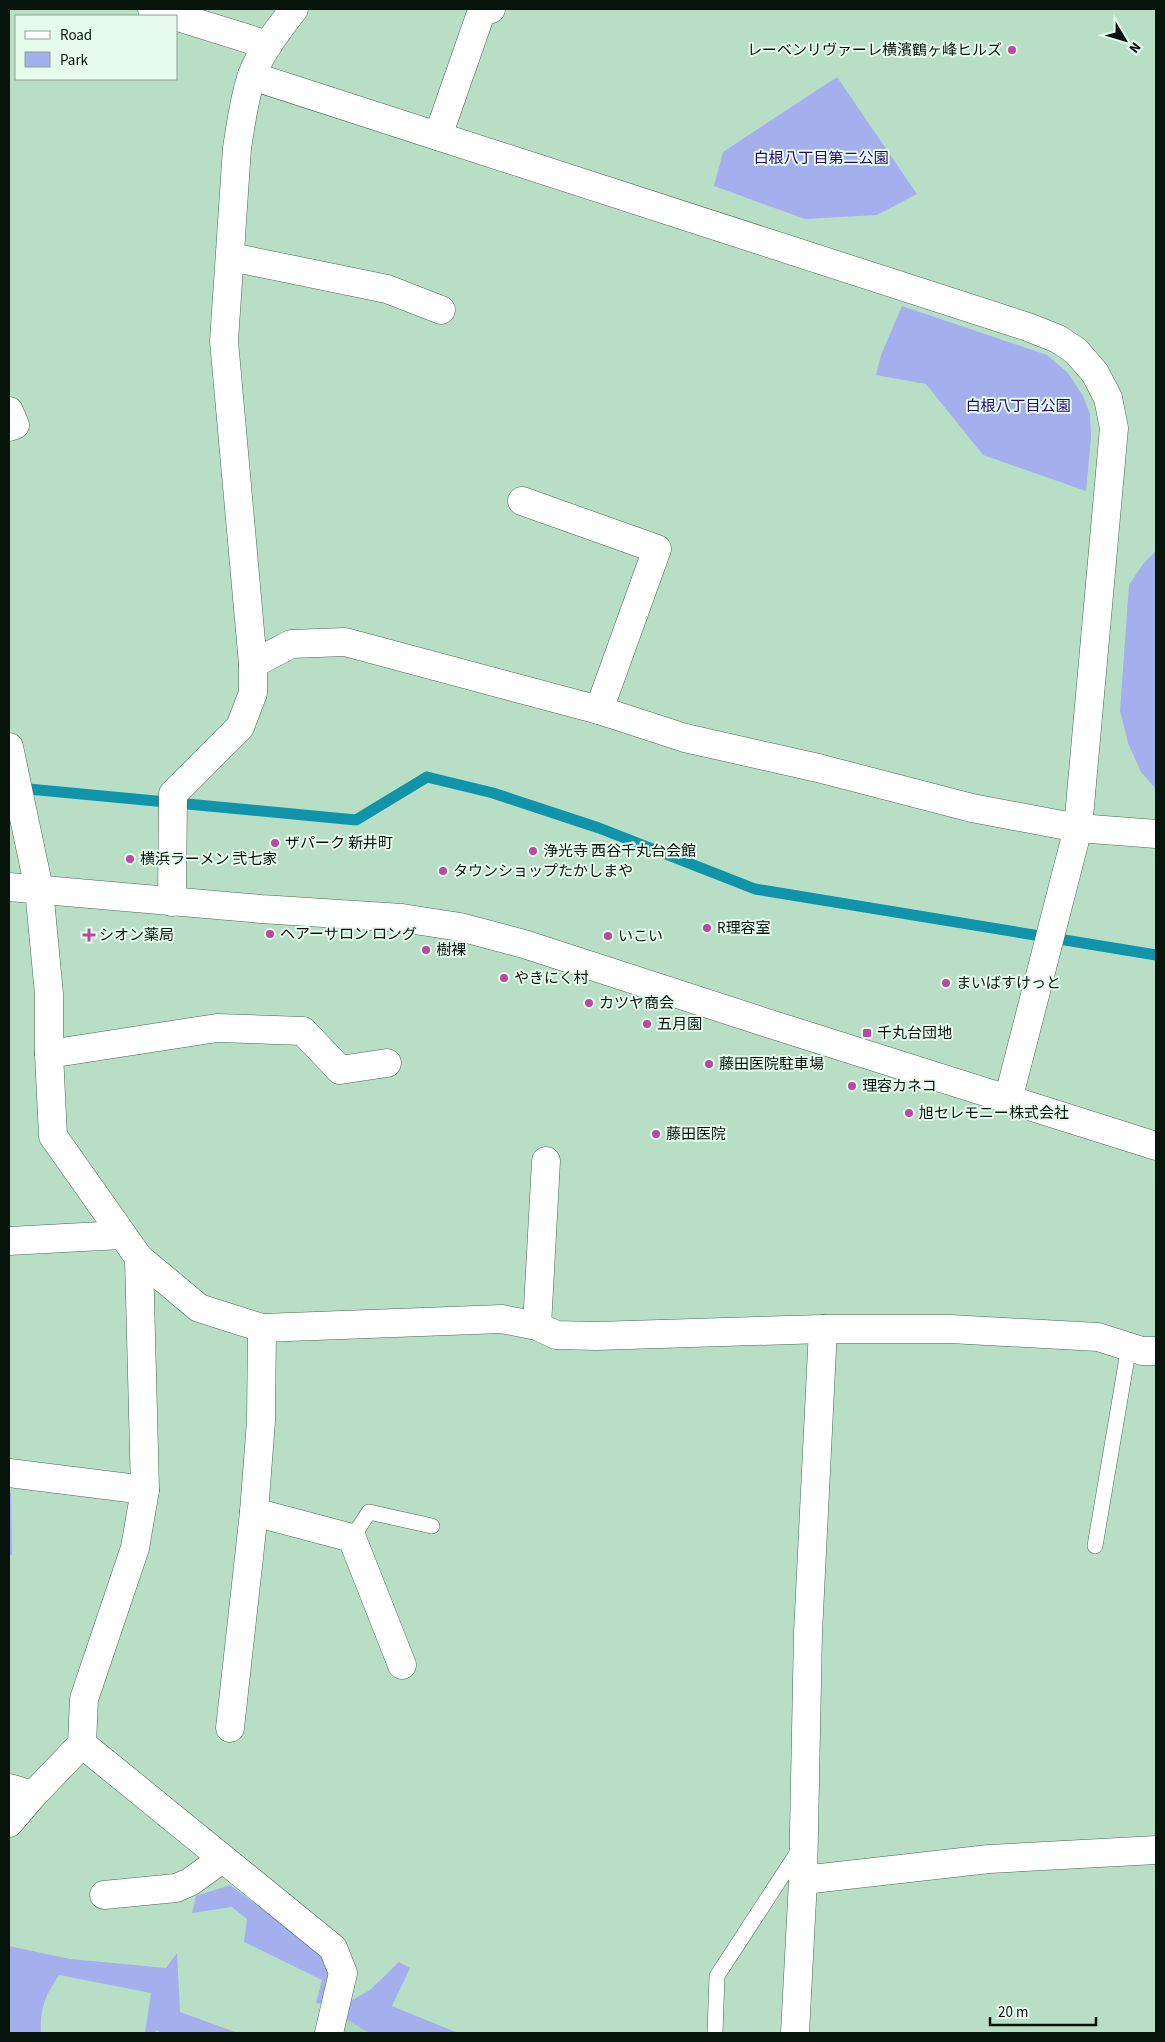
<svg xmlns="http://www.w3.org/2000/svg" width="1165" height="2042" font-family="'Source Sans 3','Noto Sans JP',sans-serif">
  <rect width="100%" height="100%" fill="#b8dfc5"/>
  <!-- built -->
  <path fill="#a8d7b8" d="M 338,2014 L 369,2033 L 333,2033 Z"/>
  <!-- green -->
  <g fill="#a4afed">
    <path d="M 837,77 L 917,194 L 877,215 L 805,219 L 714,186 L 723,152 Z"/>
    <path d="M 902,306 L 1047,355 L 1068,373 L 1083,396 L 1090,414 L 1091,438 L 1086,491 L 983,455 L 926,384 L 876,375 L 881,355 Z"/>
    <path d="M 1156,551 L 1156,789 L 1141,772 L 1128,743 L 1120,711 L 1129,585 L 1143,564 Z"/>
    <path d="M 9,1493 L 11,1493 L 12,1555 L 9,1555 Z"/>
    <path d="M 230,1885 L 325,1956 L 333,1971 L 324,2005 L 316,2003 L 322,1980 L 244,1942 L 247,1919 L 232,1907 L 192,1913 L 196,1896 Z"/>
    <path d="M 9,1946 L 70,1959 L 166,1968 L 177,1953 L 180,2012 L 238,2033 L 162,2033 L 156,2030 L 155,2033 L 145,2033 L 151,1993 L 59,1975 C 45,1996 40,2008 41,2033 L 9,2033 Z"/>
    <path d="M 399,1962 L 410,1968 L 392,2006 L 458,2033 L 369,2033 L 338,2014 L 342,2006 L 370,1990 Z"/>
  </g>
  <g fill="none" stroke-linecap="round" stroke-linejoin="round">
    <!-- stream -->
    <path stroke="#1094aa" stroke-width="11" d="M 18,788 L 356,820 L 427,777 L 493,793 L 599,828 L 755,889 L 1156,955"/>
    <!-- service casing -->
    <g stroke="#446751" stroke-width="16">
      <g id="service">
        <path d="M 352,1538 L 369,1512 L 432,1526"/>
        <path d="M 1095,1546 L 1129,1346"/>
        <path d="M 715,2033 L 717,1976 L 801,1847"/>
      </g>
    </g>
    <!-- minor casing -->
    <g stroke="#446751" stroke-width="29">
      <g id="minor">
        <path d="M 152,9 L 268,45"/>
        <path d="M 252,76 L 1028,327 L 1058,339 L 1076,351 L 1095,373 L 1108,398 L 1114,428 L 1078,828 L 1008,1100"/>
        <path d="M 438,136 L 481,13 L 491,9"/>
        <path d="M 231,257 L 387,289 L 441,310"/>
        <path d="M 9,411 L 15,425 L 9,427"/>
        <path d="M 522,501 L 657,549 L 599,710"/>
        <path d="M 253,664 L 291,644 L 345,642 L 599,710 L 685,738 L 818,768 L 972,808 L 1078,828 L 1156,834"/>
        <path d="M 39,889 L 49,994 L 49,1054 L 53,1136 L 139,1258 L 199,1308 L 262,1328 L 502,1319 L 537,1326 L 556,1335 L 596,1336 L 823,1329 L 950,1329 L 1098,1337 L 1142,1351 L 1156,1351"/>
        <path d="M 172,902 L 173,794 L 240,727 L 253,693 L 253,664 L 224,341 L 237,148 C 241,124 244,98 252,75 C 262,50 278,30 294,9"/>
        <path d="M 49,1054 L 217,1028 L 303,1031 L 340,1070 L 387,1063"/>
        <path d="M 9,1241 L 121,1235"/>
        <path d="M 537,1326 L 546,1161"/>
        <path d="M 9,1473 L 145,1490"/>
        <path d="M 254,1512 L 352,1538 L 402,1665"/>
        <path d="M 230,1728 L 254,1512 L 261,1421 L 262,1328"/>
        <path d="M 82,1744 L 333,1948 L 343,1973 L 329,2033"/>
        <path d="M 9,1788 L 33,1795 L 82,1744 L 84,1699 L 135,1548 L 145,1490 L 139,1258"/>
        <path d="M 9,1823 L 33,1795"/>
        <path d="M 803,1880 L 989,1859 L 1156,1850"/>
        <path d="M 104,1895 L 176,1888 L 190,1882 L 222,1859"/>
        <path d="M 795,2033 L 803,1880 L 808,1633 L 823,1329"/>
      </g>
    </g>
    <!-- tertiary casing -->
    <g stroke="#446751" stroke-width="29">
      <g id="tertiary">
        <path d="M 9,747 L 39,889"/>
        <path d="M 9,887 L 261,909 L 402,918 L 460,927 L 524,944 L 767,1023 L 1156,1146"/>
      </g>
    </g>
    <!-- service -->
    <use href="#service" stroke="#fff" stroke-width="15"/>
    <!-- minor -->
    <use href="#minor" stroke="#fff" stroke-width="28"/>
    <!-- tertiary -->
    <use href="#tertiary" stroke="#fff" stroke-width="28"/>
  </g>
  <!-- markers -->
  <g fill="#ba48a3" stroke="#e7fbed" stroke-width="2">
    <circle cx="1012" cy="50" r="5"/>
    <circle cx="275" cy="843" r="5"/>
    <circle cx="533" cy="851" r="5"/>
    <circle cx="130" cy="859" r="5"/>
    <circle cx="443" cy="871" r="5"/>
    <circle cx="707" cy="928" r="5"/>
    <circle cx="270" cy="934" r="5"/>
    <path d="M86.5 927.5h5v5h5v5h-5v5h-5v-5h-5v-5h5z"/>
    <circle cx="608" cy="936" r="5"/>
    <circle cx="426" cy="950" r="5"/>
    <circle cx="504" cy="978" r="5"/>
    <circle cx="946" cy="983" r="5"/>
    <circle cx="589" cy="1003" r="5"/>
    <circle cx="647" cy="1024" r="5"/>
    <rect x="862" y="1028" width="10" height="10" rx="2.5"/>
    <circle cx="709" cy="1064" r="5"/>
    <circle cx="852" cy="1086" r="5"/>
    <circle cx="909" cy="1113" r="5"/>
    <circle cx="656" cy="1134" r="5"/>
  </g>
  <g text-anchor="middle" stroke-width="4" stroke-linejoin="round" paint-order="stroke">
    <!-- poi labels -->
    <g font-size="15" fill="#06140b" stroke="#e7fbed" text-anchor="start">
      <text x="1002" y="55" text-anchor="end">レーベンリヴァーレ横濱鶴ヶ峰ヒルズ</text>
      <text x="285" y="848">ザパーク 新井町</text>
      <text x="543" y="856">浄光寺 西谷千丸台会館</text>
      <text x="140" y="864">横浜ラーメン 弐七家</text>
      <text x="453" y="876">タウンショップたかしまや</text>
      <text x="717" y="933">R理容室</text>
      <text x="280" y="939">ヘアーサロン ロング</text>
      <text x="99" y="940">シオン薬局</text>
      <text x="618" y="941">いこい</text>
      <text x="436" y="955">樹裸</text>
      <text x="514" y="983">やきにく村</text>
      <text x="956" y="988">まいばすけっと</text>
      <text x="599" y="1008">カツヤ商会</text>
      <text x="657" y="1029">五月園</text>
      <text x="877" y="1038">千丸台団地</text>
      <text x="719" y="1069">藤田医院駐車場</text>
      <text x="862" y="1091">理容カネコ</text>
      <text x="919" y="1118">旭セレモニー株式会社</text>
      <text x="666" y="1139">藤田医院</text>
    </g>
    <!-- park labels -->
    <g font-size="15" fill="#1e0878" stroke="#e7fbed">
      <text x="821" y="163">白根八丁目第二公園</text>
      <text x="1018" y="411">白根八丁目公園</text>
    </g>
  </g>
  <!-- border -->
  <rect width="1165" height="2042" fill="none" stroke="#06140b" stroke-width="20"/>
  <!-- legend -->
  <rect x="15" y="15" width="162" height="65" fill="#e7fbed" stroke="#8d9f93"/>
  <rect x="25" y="31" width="25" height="8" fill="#ffffff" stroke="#8d9f93"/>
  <text x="60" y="40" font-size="15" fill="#06140b">Road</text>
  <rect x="25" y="52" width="25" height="15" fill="#a4afed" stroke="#8d9f93"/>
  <text x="60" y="65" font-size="15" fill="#06140b">Park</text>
  <!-- north arrow -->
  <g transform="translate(1125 40) rotate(128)" stroke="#e7fbed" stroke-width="4" paint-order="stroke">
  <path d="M0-4L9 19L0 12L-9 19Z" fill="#06140b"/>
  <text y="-8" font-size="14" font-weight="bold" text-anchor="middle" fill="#06140b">N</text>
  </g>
  <!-- scale -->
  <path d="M990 2017v8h106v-8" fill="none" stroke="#06140b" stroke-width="2.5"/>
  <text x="998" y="2017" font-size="15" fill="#06140b" stroke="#e7fbed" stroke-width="4" paint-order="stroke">20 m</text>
</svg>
